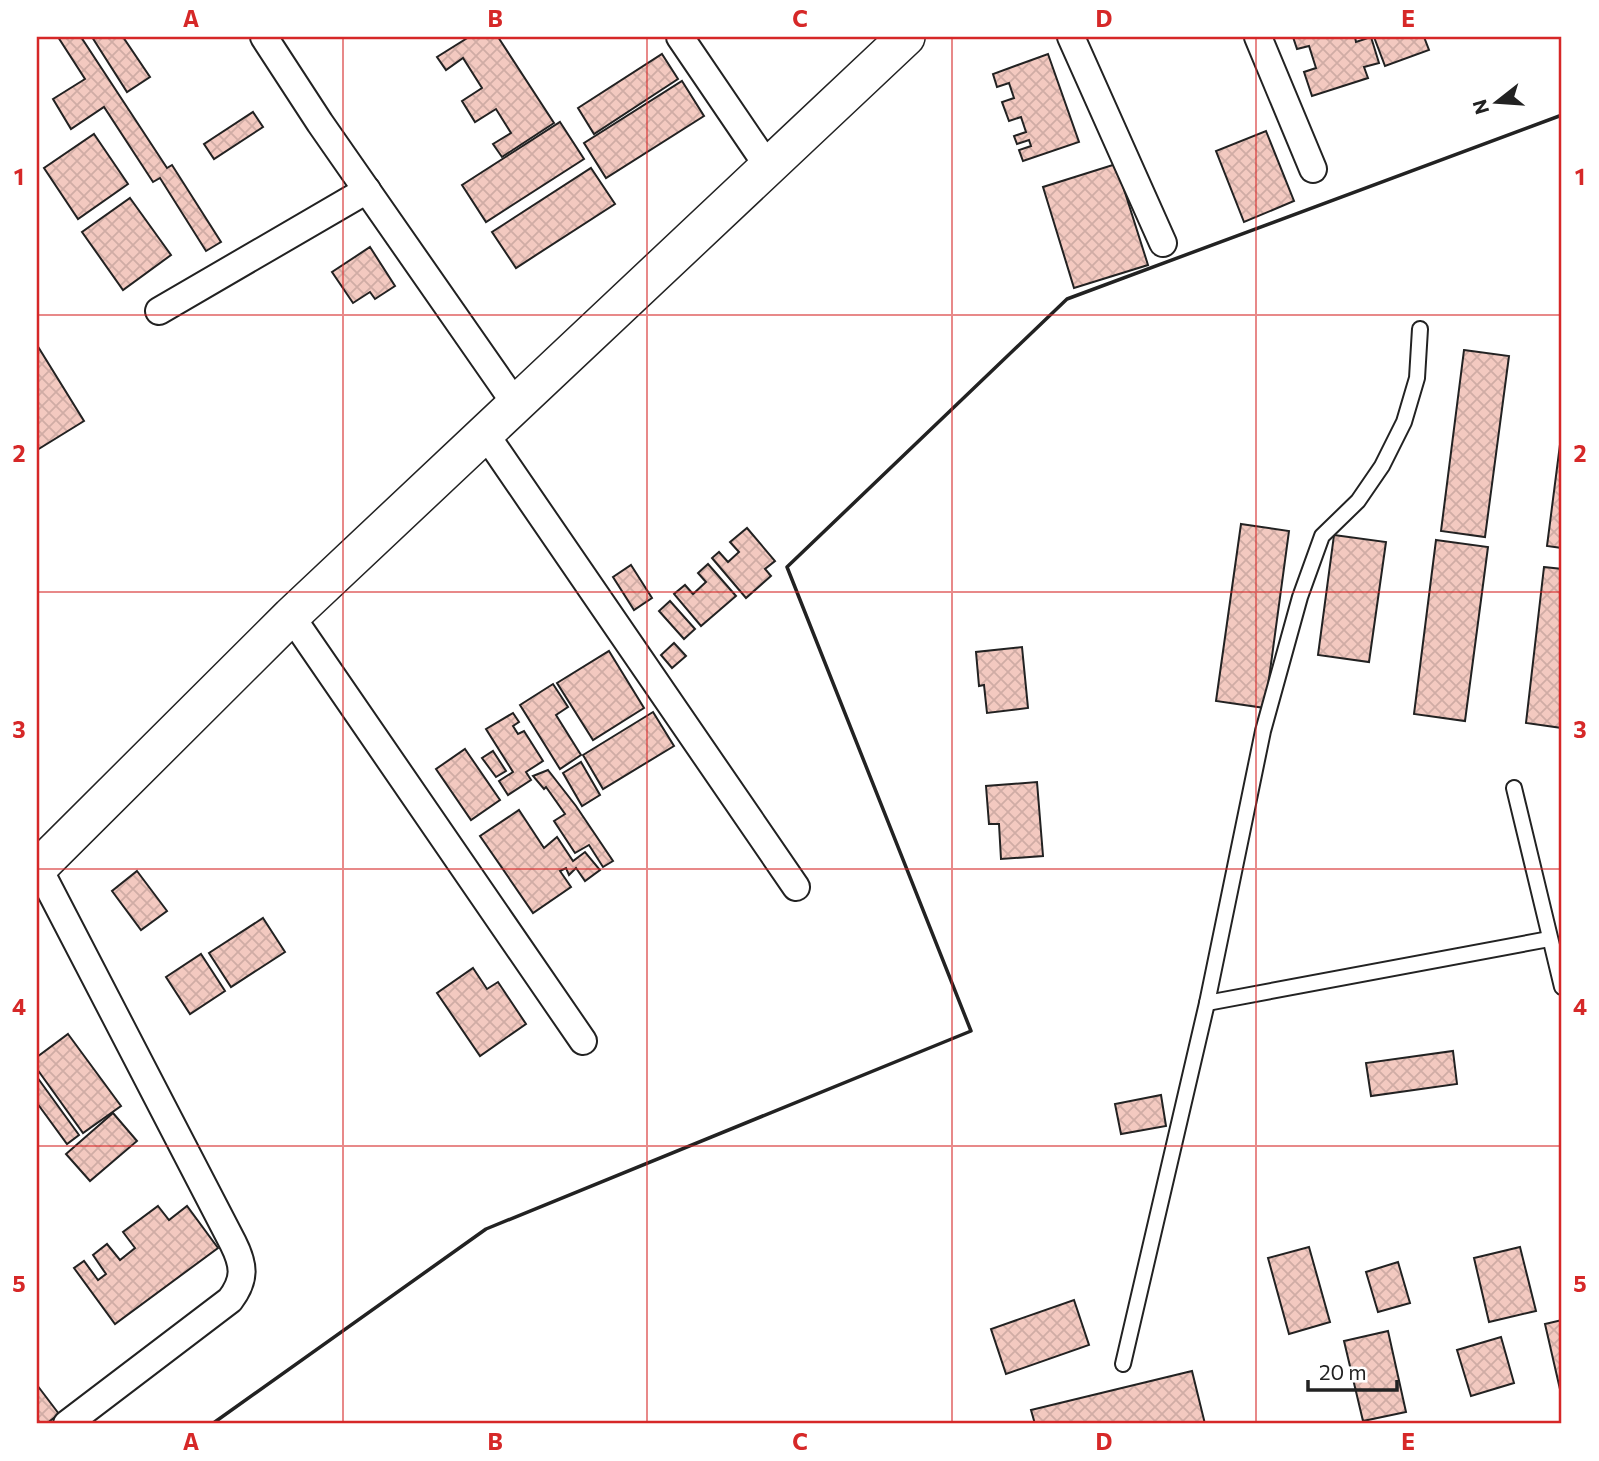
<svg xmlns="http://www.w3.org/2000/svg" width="1599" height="1461" font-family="Commissioner,sans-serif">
  <defs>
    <pattern id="building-cross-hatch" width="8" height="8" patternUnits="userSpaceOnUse" patternTransform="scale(1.75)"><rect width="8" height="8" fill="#f3c9c0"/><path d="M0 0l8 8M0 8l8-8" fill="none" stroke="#d0aca5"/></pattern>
  </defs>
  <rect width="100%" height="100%" fill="#fff"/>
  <!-- building -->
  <g fill="url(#building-cross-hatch)" stroke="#222" stroke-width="2">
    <path d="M 58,37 L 81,37 L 167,168 L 172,165 L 221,242 L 206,251 L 160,178 L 153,182 L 104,107 L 71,129 L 53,99 L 85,79 Z"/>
    <path d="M 92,37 L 123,37 L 150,77 L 127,92 Z"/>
    <path d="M 469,37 L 498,37 L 554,123 L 502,157 L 493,144 L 511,133 L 496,109 L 475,122 L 462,101 L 482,88 L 463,58 L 446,70 L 437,57 Z"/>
    <path d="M 1293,37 L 1355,37 L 1356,42 L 1371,37 L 1379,63 L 1364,67 L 1368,78 L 1312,96 L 1304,72 L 1316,68 L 1309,46 L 1297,49 Z"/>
    <path d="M 1374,37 L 1424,37 L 1429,50 L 1385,66 Z"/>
    <path d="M 662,54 L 678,79 L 594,134 L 578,108 Z"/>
    <path d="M 1048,54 L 1079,142 L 1023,161 L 1019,150 L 1031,146 L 1029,140 L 1017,144 L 1014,136 L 1026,132 L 1021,117 L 1009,121 L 1002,102 L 1014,98 L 1009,83 L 997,87 L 993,74 Z"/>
    <path d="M 682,81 L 704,116 L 606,178 L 584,143 Z"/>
    <path d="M 253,112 L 263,127 L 214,159 L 204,144 Z"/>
    <path d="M 560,122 L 584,159 L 486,222 L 462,185 Z"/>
    <path d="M 1266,131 L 1294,201 L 1244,222 L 1216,151 Z"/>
    <path d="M 94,134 L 128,184 L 78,219 L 44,168 Z"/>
    <path d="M 1116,164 L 1148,265 L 1074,288 L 1043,187 Z"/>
    <path d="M 591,168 L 615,204 L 516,268 L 492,232 Z"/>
    <path d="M 130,198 L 171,255 L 123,290 L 82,232 Z"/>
    <path d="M 370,247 L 395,286 L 375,299 L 370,292 L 353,303 L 332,272 Z"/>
    <path d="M 37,345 L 84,421 L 37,450 Z"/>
    <path d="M 1464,350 L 1509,356 L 1485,537 L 1441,531 Z"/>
    <path d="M 1562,429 L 1562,548 L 1547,546 Z"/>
    <path d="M 1241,524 L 1289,531 L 1265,708 L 1216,701 Z"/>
    <path d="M 747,528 L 775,561 L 765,569 L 771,576 L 746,598 L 712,558 L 719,552 L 728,562 L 739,552 L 730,542 Z"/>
    <path d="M 1334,535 L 1386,542 L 1369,662 L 1318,655 Z"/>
    <path d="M 1436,540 L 1488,547 L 1465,721 L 1414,714 Z"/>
    <path d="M 708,564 L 736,596 L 701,626 L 674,594 L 685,585 L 693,594 L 706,582 L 698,573 Z"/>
    <path d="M 631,565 L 652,598 L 634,610 L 613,577 Z"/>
    <path d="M 1544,567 L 1562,569 L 1562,728 L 1526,723 Z"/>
    <path d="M 670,601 L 695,629 L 684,639 L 659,611 Z"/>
    <path d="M 674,643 L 686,656 L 672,668 L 661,655 Z"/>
    <path d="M 1022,647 L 1028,708 L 987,713 L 984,685 L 979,686 L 976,652 Z"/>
    <path d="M 609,651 L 644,708 L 593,740 L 557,683 Z"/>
    <path d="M 553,684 L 568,707 L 556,715 L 581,755 L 560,769 L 520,705 Z"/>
    <path d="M 653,712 L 674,746 L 603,789 L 583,755 Z"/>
    <path d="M 513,713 L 519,722 L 513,726 L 518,734 L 524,731 L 543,761 L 526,772 L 531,780 L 508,795 L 499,781 L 513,772 L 486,729 Z"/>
    <path d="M 465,749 L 500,800 L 471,820 L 436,769 Z"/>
    <path d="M 493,751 L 506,771 L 496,777 L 482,758 Z"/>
    <path d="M 581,762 L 600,795 L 582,806 L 563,773 Z"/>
    <path d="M 548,770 L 576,806 L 613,861 L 603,867 L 589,845 L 575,853 L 554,821 L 565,814 L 546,787 L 544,789 L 533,776 Z"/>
    <path d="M 1037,782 L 1043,856 L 1001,859 L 999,824 L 989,824 L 986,786 Z"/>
    <path d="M 519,810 L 544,848 L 557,837 L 573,861 L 585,852 L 600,870 L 585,881 L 576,868 L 569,875 L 566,868 L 560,871 L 571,887 L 533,913 L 480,836 Z"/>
    <path d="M 137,871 L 167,911 L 141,930 L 112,891 Z"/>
    <path d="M 263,918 L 285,952 L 231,987 L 209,953 Z"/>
    <path d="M 201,954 L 225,991 L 190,1014 L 166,977 Z"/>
    <path d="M 473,968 L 487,989 L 498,982 L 526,1024 L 480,1056 L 437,993 Z"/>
    <path d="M 68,1034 L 121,1106 L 83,1133 L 37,1069 L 37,1057 Z"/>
    <path d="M 1453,1051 L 1457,1084 L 1371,1096 L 1366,1063 Z"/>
    <path d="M 37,1077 L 79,1135 L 67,1144 L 37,1103 Z"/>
    <path d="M 1161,1095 L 1166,1126 L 1121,1134 L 1115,1104 Z"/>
    <path d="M 113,1113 L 137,1141 L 90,1181 L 66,1154 Z"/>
    <path d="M 158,1206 L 169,1220 L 187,1206 L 218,1248 L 115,1324 L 74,1268 L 84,1261 L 98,1280 L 106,1274 L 93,1255 L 107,1244 L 120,1260 L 135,1248 L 123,1232 Z"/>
    <path d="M 1309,1247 L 1330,1322 L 1289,1334 L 1268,1258 Z"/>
    <path d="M 1520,1247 L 1536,1311 L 1489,1322 L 1474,1258 Z"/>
    <path d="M 1398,1262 L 1410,1303 L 1378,1312 L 1366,1272 Z"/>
    <path d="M 1074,1300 L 1089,1345 L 1006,1374 L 991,1329 Z"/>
    <path d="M 1562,1320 L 1562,1398 L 1545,1324 Z"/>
    <path d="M 1388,1331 L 1406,1412 L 1363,1421 L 1344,1341 Z"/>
    <path d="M 1501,1337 L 1514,1383 L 1471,1396 L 1457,1350 Z"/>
    <path d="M 1192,1371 L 1205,1424 L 1035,1424 L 1031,1410 Z"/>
    <path d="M 37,1385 L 59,1414 L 46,1424 L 41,1424 L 37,1419 Z"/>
  </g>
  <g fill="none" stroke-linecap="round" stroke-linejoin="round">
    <!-- lane casing -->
    <g stroke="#222" stroke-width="18">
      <g id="lane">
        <path d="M 1514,788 L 1562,987"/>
        <path d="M 1207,1003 L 1549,939"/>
        <path d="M 1123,1364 L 1207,1003 L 1263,731 L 1300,597 L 1322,536 L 1358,501 L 1382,466 L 1404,422 L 1417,378 L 1420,329"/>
      </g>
    </g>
    <!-- street casing -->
    <g stroke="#222" stroke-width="30">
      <g id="street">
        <path d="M 264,37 L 320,123 L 515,403"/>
        <path d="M 680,37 L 769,168"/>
        <path d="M 1071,37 L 1163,243"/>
        <path d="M 1258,37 L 1313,169"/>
        <path d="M 159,311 L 367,190"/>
        <path d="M 486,435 L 796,887"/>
        <path d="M 291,616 L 583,1041"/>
        <path d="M 38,867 L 233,1243 C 244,1265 246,1279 230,1300 L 67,1424"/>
      </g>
    </g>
    <!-- secondary casing -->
    <g stroke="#222" stroke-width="40">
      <path id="secondary" d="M 37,869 L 291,616 L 906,37"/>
    </g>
    <!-- lane -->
    <use href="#lane" stroke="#fff" stroke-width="14"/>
    <!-- street -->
    <use href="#street" stroke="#fff" stroke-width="26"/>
    <!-- secondary -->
    <use href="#secondary" stroke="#fff" stroke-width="37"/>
    <!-- wall -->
    <path stroke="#222" stroke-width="3.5" d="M 212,1424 L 486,1229 L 971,1031 L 787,567 L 1067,299 L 1562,115"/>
  </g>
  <!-- grid -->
  <path fill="none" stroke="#d62828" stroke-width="2" stroke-opacity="0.55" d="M 343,37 L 343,1424M 647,37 L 647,1424M 952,37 L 952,1424M 1256,37 L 1256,1424M 37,315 L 1562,315M 37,592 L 1562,592M 37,869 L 1562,869M 37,1146 L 1562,1146"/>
  <!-- border -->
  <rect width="1599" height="1461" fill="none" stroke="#ffffff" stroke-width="77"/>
  <!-- north arrow -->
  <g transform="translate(1497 102) rotate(253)" stroke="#ffffff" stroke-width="5" paint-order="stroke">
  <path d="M0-5L12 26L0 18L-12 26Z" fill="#222222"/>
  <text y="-10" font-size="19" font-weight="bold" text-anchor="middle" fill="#222222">N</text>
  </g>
  <!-- scale -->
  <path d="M1308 1380v10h89v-10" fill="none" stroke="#222222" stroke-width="3.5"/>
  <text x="1319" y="1380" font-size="21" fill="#222222" stroke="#ffffff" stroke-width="5" paint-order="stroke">20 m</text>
  <rect x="38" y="38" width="1522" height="1384" fill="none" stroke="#d62828" stroke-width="2.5"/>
  <g font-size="23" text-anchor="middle" font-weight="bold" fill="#d62828">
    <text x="191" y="27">A</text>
    <text x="495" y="27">B</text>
    <text x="800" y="27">C</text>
    <text x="1104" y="27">D</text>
    <text x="1408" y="27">E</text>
    <text x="19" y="185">1</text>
    <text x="1580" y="185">1</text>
    <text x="19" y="462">2</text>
    <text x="1580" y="462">2</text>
    <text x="19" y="738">3</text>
    <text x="1580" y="738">3</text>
    <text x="19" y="1015">4</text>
    <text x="1580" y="1015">4</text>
    <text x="19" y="1292">5</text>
    <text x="1580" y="1292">5</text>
    <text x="191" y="1450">A</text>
    <text x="495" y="1450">B</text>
    <text x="800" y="1450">C</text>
    <text x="1104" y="1450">D</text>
    <text x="1408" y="1450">E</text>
  </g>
</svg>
